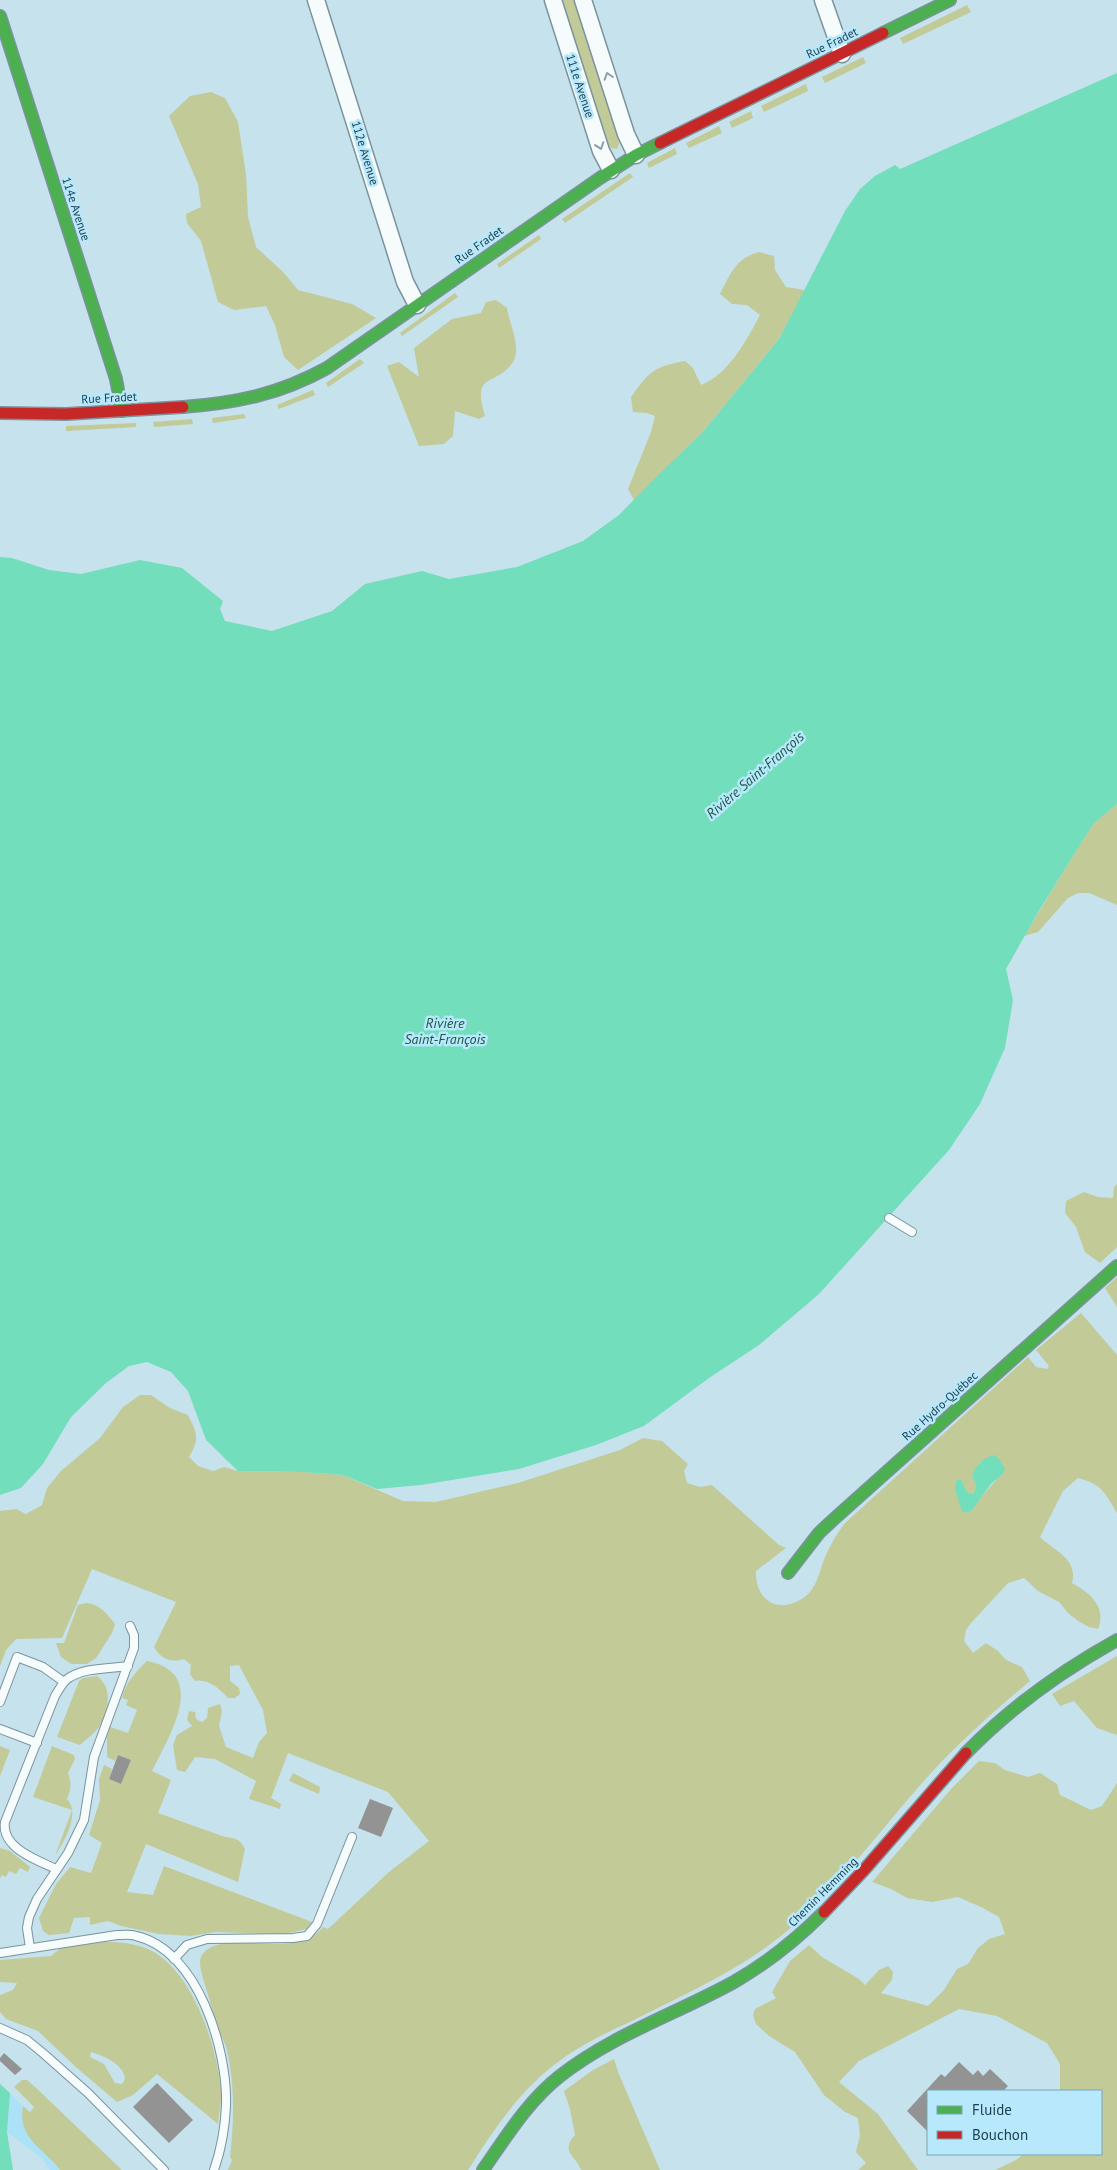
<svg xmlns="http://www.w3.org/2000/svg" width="1117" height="2170" font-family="'PT Sans',sans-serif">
  <rect width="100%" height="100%" fill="#c6e2ed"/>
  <!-- built -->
  <path fill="#ace2f7" d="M 10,2093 L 23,2106 L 90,2170 L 50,2170 L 42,2158 L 7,2132 Z"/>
  <!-- green -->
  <g fill="#c2ca98" fill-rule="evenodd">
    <path d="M 562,0 L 575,0 L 620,141 L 617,149 L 611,148 L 607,142 Z"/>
    <path d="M 967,5 L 971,12 L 903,44 L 900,38 Z"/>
    <path d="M 863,57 L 866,63 L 825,83 L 822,77 Z"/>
    <path d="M 806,84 L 808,91 L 764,112 L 761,106 Z"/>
    <path d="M 211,92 L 225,98 L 238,122 L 246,174 L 248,217 L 256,247 L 284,273 L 298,290 L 352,304 L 376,318 L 298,370 L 284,357 L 275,325 L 266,306 L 234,310 L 218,302 L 201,241 L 187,223 L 186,214 L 201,207 L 198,184 L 169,116 L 190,96 Z"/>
    <path d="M 751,111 L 753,118 L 732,128 L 729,122 Z"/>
    <path d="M 719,126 L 722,133 L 689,148 L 686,143 Z"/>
    <path d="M 675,148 L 677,154 L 649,168 L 647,163 Z"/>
    <path d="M 630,173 L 633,177 L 565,223 L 562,219 Z"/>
    <path d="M 539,235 L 541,239 L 499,268 L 497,264 Z"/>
    <path d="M 759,252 L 774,256 L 775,270 L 786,287 L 805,290 L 779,339 L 702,433 L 634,500 L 628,489 L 651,432 L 655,416 L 647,413 L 633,412 L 631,397 C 650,371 653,367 685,361 L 693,368 L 701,385 C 729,374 746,341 760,315 L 747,305 L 732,304 L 720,294 C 731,273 735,259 759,252 Z"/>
    <path d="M 455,293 L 458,297 L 402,336 L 400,333 Z"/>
    <path d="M 496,300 L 507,308 C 509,323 522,348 513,362 C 496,388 471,370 485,416 L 479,419 L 455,411 L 453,436 L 444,444 L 419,446 L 387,366 L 399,362 L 419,377 L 414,348 L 452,319 L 481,313 L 486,302 Z"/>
    <path d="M 360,359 L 364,363 L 328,387 L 326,383 Z"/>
    <path d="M 313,390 L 315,395 L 279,409 L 277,405 Z"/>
    <path d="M 244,414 L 246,418 L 213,423 L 212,418 Z"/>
    <path d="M 192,419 L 193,424 L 154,427 L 153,422 Z"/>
    <path d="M 136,423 L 136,427 L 66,431 L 66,426 Z"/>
    <path d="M 1117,804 L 1117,905 L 1089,893 L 1078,893 L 1068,898 L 1038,932 L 1024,936 L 1093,823 Z"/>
    <path d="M 1117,1184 L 1117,1247 L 1100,1263 L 1085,1252 L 1076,1227 L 1065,1213 L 1066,1201 L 1084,1192 L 1098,1197 L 1113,1198 L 1114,1187 Z"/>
    <path d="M 1117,1277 L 1117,1307 L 1105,1288 Z"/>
    <path d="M 1081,1313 L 1117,1355 L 1117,1513 C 1105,1493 1102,1484 1078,1478 L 1063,1491 L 1040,1537 C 1056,1552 1078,1559 1072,1583 C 1090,1593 1107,1607 1098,1629 L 1089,1627 L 1078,1621 L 1068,1613 L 1059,1602 L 1038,1591 L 1024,1578 L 1008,1583 L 971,1623 L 966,1630 L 964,1641 L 973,1653 L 986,1643 L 998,1651 L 1006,1660 L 1022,1667 L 1030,1681 C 1000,1706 971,1732 943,1760 C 890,1816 847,1880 787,1931 C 741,1970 683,1995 630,2022 C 603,2034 577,2047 554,2065 C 517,2094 493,2131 468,2170 L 228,2170 L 232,2160 L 230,2157 C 234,2122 235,2085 227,2050 C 225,2042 220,2034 217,2025 C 213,2012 209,1998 205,1985 C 203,1978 200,1969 200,1962 C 200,1953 209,1947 217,1945 C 249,1936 300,1957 323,1927 L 328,1929 L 389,1872 L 429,1841 L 388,1792 L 288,1753 L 271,1798 L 281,1804 L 280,1809 L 249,1799 L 256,1781 L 215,1759 L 195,1757 L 185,1772 L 177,1770 L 173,1745 L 177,1735 L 192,1726 L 187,1720 L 189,1711 L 195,1712 L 196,1719 L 202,1722 L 207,1718 L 208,1708 L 220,1704 L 222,1711 L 219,1726 L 226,1747 L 253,1758 L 259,1742 L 267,1733 L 263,1710 L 239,1665 L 230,1666 L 230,1681 L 239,1688 L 240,1694 L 235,1698 L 228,1698 C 220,1689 208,1678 195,1681 L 190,1674 L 191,1665 L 184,1659 C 171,1663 161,1659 154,1647 L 176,1602 L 92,1569 L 62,1638 L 16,1639 L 6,1650 L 0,1666 L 0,1511 L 16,1509 L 26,1514 L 42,1505 L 47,1488 L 61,1471 L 100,1438 L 123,1407 L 140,1395 L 151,1395 L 170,1408 L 188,1415 C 197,1433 200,1439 189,1457 L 198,1466 L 213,1471 L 224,1467 L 238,1471 L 303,1472 L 343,1475 L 403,1501 L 436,1502 L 518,1483 L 620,1450 L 643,1438 L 662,1441 L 688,1464 L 684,1471 L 687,1483 L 700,1487 L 712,1485 L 779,1545 L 786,1548 L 756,1571 C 755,1603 782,1616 807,1595 C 818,1585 820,1569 825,1557 C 830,1545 837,1534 844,1524 L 1028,1357 L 1036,1367 L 1047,1369 L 1049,1366 L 1036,1350 ZM 980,1462 L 1002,1475 C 989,1486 980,1500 967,1513 L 959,1479 L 966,1491 L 971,1494 L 974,1493 L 976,1486 L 972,1475 Z"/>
    <path d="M 87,1603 C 101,1605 107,1614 115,1624 L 112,1633 L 96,1658 L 87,1664 L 71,1664 L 61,1657 L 56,1643 L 64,1643 L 78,1605 Z"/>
    <path d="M 1117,1656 L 1117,1735 L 1097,1728 L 1074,1701 L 1060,1706 L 1052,1694 Z"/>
    <path d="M 147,1661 C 210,1673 169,1736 152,1771 L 171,1780 L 158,1813 L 225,1837 C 235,1838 240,1839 245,1849 L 238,1882 L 146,1844 L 127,1892 L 153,1895 L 164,1866 L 312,1922 L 306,1929 L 285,1934 L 215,1932 L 191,1936 L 159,1934 L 121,1926 L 108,1921 L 90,1925 L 90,1917 L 74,1918 L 69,1933 L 49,1935 L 43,1931 L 39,1918 L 56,1884 L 70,1867 L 91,1873 L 102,1843 L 89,1835 L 100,1800 L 99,1779 L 104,1765 L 112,1769 L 109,1779 L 121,1784 L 131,1760 L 118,1755 L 115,1761 L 107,1757 L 107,1736 L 110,1727 L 128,1733 L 137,1710 L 126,1705 L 128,1700 L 122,1698 C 125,1684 137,1670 147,1661 Z"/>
    <path d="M 97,1676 C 113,1687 109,1711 100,1726 C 95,1733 86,1739 80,1745 L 57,1737 L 79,1681 L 83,1678 Z"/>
    <path d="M 0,1746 L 10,1750 L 0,1776 Z"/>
    <path d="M 52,1746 L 74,1755 L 75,1759 L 68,1773 C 72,1784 71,1789 67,1799 C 81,1814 64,1841 55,1856 L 72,1810 L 33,1797 Z"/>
    <path d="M 979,1761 L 995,1763 L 1005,1770 L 1028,1777 L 1040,1773 L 1057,1784 L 1060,1795 L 1091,1810 L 1102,1806 L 1117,1783 L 1117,2170 L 995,2170 L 1016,2160 L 1024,2154 L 1101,2154 L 1101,2091 L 1060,2091 L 1060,2064 L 1047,2043 L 997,2016 L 959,2009 L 859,2061 L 839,2082 L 878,2114 L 918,2170 L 858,2170 L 866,2163 L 856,2152 L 860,2135 L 858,2118 L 845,2112 L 824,2095 L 795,2052 L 769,2036 L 756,2024 L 753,2015 L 755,2009 L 776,1998 L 772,1992 L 790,1961 L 809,1945 L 822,1957 L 859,1979 L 865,1985 L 879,1970 L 888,1966 L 893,1972 L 892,1980 L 881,1993 L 928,2006 L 944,1990 L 957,1969 L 968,1964 L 978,1948 L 989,1939 L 1005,1934 L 999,1917 L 981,1907 L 958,1897 L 932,1902 L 907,1898 L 891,1889 L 872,1882 L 951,1789 Z"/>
    <path d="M 293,1773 L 320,1787 L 319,1794 L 289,1781 Z"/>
    <path d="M 0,1848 L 10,1851 L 30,1867 L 28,1872 L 20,1868 L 16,1874 L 9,1871 L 6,1877 L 2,1875 L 0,1878 Z"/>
    <path d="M 104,1942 C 121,1942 136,1943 152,1951 C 193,1973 217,2046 221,2090 C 222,2101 219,2113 218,2124 L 157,2074 L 133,2095 L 117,2102 L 77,2068 L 38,2031 L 6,2019 L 0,2012 L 0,1995 L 13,1990 L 17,1983 L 0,1982 L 0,1960 L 51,1956 L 61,1948 ZM 91,2052 C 104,2056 124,2064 125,2079 L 122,2084 L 115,2083 L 104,2064 L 90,2057 Z"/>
    <path d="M 614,2059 L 618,2072 L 660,2170 L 581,2170 C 575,2154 560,2152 575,2135 L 570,2109 L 564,2091 L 593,2070 Z"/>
    <path d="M 22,2080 L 27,2080 L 35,2087 L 122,2170 L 60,2170 C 44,2148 17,2139 23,2106 L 30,2112 L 34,2107 L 14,2087 Z"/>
  </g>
  <!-- water -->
  <g fill="#73debc">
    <path d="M 1117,73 L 1117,804 L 1093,824 L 1040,909 L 1006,969 L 1013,1000 L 1005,1048 L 980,1104 L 949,1150 L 819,1294 L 759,1345 L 709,1378 L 644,1426 L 596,1445 L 519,1469 L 421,1485 L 377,1489 L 343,1475 L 303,1472 L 238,1471 L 206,1440 L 188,1391 L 171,1372 L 147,1362 L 129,1366 L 106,1383 L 71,1417 L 43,1464 L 21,1488 L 0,1495 L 0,557 L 12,558 L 49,570 L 81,574 L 140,560 L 182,568 L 223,601 L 220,609 L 225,621 L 272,631 L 332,611 L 365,584 L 422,571 L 449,579 L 517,567 L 583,541 L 619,515 L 654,479 L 702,433 L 779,339 L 845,211 L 860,189 L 875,176 L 895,165 L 900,169 Z"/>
    <path d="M 995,1455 L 1000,1460 L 1005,1469 L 1002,1475 L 991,1484 L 972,1510 L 967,1513 L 962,1511 L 955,1489 L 956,1481 L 959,1479 L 962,1481 L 966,1491 L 971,1494 L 974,1493 L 976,1486 L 972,1475 C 976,1465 984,1457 995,1455 Z"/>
    <path d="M 0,2084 L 10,2093 L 7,2132 L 13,2170 L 0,2170 Z"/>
  </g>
  <!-- building -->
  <g fill="#939393">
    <path d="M 118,1755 L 131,1760 L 121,1784 L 109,1779 Z"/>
    <path d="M 370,1799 L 393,1808 L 381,1837 L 358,1828 Z"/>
    <path d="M 4,2053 L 22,2069 L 15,2075 L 0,2061 L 0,2058 Z"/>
    <path d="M 959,2062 L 973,2075 L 978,2070 L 983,2076 L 990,2069 L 1008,2086 L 1003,2091 L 928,2091 L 928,2132 L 907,2111 L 941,2074 L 945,2077 Z"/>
    <path d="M 157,2083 L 193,2120 L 169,2143 L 133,2107 Z"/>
  </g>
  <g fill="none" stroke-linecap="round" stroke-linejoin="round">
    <!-- lane casing -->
    <g stroke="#7a939d" stroke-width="10">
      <g id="lane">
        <path d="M 889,1218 L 912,1232"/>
        <path d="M 0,1702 L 17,1657 L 43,1667 L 64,1682"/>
        <path d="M 0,1729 L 37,1743"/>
        <path d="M 56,1869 C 37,1860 1,1848 5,1822 L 55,1696 C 58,1691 62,1684 66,1680 C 82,1667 109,1669 128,1666"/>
        <path d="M 30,1948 L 27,1928 L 29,1917 L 37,1899 L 68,1853 L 84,1820 L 94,1757 L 134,1648 L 134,1635 L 130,1626"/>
        <path d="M 0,1953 L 117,1935 C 123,1935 130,1934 136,1936 C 198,1950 228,2050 226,2106 C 225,2128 221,2150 214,2170"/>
        <path d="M 174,1959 L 187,1945 L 207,1939 L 293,1938 L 307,1936 L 317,1924 L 352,1837"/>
        <path d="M 0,2028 L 27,2040 L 44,2054 L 88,2093 L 164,2170"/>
      </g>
    </g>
    <!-- street casing -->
    <g stroke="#7a939d" stroke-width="19">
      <g id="street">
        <path d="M 316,0 L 405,282 L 417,305"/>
        <path d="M 553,0 L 601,151 L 611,170"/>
        <path d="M 583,0 L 626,134 L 636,155"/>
        <path d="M 823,0 L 842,54"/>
      </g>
    </g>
    <!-- fast casing -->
    <g stroke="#7a939d" stroke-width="14">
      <g id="fast">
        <path d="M 0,16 L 116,379 L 122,411"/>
        <path d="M 883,33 L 950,0"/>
        <path d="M 183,407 C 237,403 280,394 327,368 L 600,178 L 636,155 L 660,143"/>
        <path d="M 788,1573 L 819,1533 L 834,1519 L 1117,1266"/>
        <path d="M 966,1753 C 1011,1707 1061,1671 1117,1640"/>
        <path d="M 483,2170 C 506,2137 528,2101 560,2076 C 612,2035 676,2014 734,1982 C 767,1963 797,1939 824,1912"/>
      </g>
    </g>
    <!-- jam casing -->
    <g stroke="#7a939d" stroke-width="14">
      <g id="jam">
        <path d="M 660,143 L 883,33"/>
        <path d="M 0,413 L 66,414 L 183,407"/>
        <path d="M 824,1912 L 864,1870 L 966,1753"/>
      </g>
    </g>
    <!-- lane -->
    <use href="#lane" stroke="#f6fbfc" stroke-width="8"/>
    <!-- street -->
    <use href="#street" stroke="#f6fbfc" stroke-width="16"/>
    <!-- fast -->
    <use href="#fast" stroke="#4caf50" stroke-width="11"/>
    <!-- jam -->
    <use href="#jam" stroke="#c62828" stroke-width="11"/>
  </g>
  <!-- one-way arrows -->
  <defs><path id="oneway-chevron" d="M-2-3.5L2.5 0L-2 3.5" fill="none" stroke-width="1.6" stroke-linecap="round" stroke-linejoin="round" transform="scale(1.25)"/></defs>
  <g stroke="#8a9ea6">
    <use href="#oneway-chevron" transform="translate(608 76) rotate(-108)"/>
    <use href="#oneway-chevron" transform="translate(600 146) rotate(71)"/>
  </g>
  <g text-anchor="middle" stroke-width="5" stroke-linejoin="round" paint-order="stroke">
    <!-- street labels -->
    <g font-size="12" fill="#1d414f" stroke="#b7e8fc">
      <text transform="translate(832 43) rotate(-26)" y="4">Rue Fradet</text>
      <text transform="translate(580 86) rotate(72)" y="4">111e Avenue</text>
      <text transform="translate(365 153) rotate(73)" y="4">112e Avenue</text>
      <text transform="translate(76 209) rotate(72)" y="4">114e Avenue</text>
      <text transform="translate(479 245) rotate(-35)" y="4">Rue Fradet</text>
      <text transform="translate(109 398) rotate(-3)" y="4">Rue Fradet</text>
      <text transform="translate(940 1406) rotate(-42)" y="4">Rue Hydro-Québec</text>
      <text transform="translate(823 1892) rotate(-45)" y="4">Chemin Hemming</text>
    </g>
    <!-- water labels -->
    <g font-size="14" font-style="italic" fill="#205842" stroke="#b7e8fc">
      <text transform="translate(755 775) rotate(-41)" y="5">Rivière Saint-François</text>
      <text x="445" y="1028">Rivière<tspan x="445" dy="16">Saint-François</tspan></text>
    </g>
  </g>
  <!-- legend -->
  <rect x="927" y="2090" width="175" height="65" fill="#b7e8fc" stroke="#79a5b7"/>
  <rect x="937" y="2106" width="25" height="8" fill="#4caf50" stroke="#79a5b7"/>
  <text x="972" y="2115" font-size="15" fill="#1d414f">Fluide</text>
  <rect x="937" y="2131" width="25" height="8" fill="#c62828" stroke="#79a5b7"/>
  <text x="972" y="2140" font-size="15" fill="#1d414f">Bouchon</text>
</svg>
